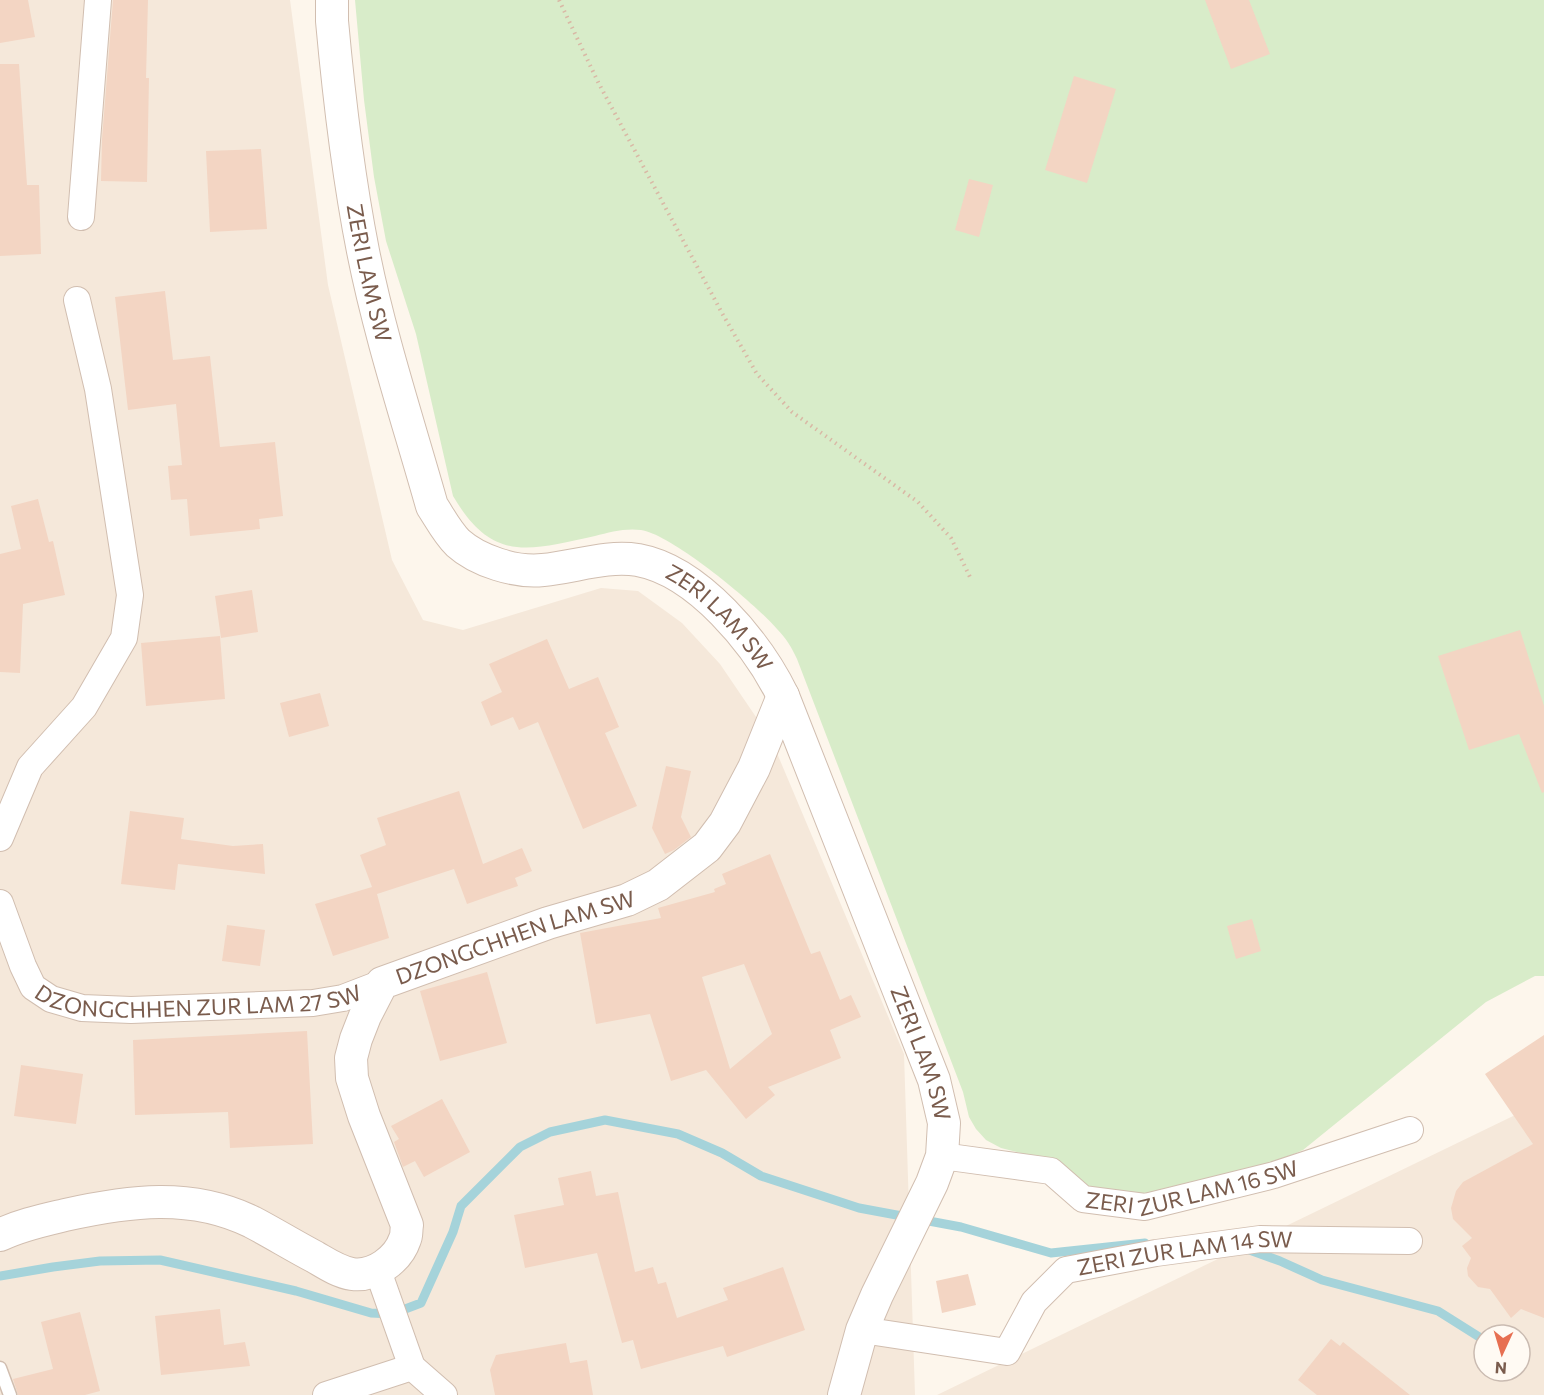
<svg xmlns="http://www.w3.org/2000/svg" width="1544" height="1395" font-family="Commissioner,sans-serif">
  <rect width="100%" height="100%" fill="#fdf6ec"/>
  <!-- residential -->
  <g fill="#f5e8da" fill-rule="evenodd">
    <path d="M 0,0 L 290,0 L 328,285 L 392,560 L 423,620 L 463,630 L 601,588 L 638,591 L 682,623 L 720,664 L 771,739 L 904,1054 L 915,1395 L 0,1395 Z"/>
    <path d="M 1544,1101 L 1544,1395 L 937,1395 ZM 1484,1335 L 1520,1335 L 1520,1371 L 1484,1371 Z"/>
  </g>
  <!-- green -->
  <path fill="#d8ecc9" d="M 355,0 L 1544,0 L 1544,976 L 1535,976 L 1486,1002 L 1303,1150 L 1251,1173 L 1167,1194 L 1108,1196 L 1050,1180 L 1021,1153 L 1001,1148 L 986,1140 L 976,1129 L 969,1117 L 963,1092 L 797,659 C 792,648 786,638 777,629 C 756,604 671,534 641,530 C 625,528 610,532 595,536 C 529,550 493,564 453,496 L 416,334 L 386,241 L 374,177 L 364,100 Z"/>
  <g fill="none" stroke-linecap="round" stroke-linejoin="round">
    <!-- stream -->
    <g stroke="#a5d3da" stroke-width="9">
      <path d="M 1244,1248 L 1280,1261 L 1322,1280 L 1438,1311 L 1484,1340"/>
      <path d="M 0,1276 L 53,1267 L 100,1261 L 160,1260 L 296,1291 L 371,1313 L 392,1314 L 421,1303 L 453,1232 L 461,1206 L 520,1147 L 550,1132 L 605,1120 L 678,1134 L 722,1153 L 761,1176 L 859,1208 L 961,1227 L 1051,1253 L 1145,1243"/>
    </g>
  </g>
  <!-- building -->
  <g fill="#f3d5c3" fill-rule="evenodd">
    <path d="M 0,0 L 28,0 L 35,37 L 0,43 Z"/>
    <path d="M 113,0 L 148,0 L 146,78 L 149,78 L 147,182 L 101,181 L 102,139 Z"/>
    <path d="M 1205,0 L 1249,0 L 1270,54 L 1231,69 Z"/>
    <path d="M 0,64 L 19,64 L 27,185 L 39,185 L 41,254 L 0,256 Z"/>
    <path d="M 1074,76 L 1116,89 L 1087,183 L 1045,170 Z"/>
    <path d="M 261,149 L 267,229 L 210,232 L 206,151 Z"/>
    <path d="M 969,179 L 993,185 L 979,237 L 955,230 Z"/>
    <path d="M 165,291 L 173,360 L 210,356 L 220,447 L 275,442 L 283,516 L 259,519 L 260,529 L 190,536 L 187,499 L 171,500 L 168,466 L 182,465 L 176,404 L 128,410 L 115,297 Z"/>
    <path d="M 38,499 L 49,542 L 53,541 L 65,595 L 23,604 L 20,673 L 0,672 L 0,554 L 21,549 L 11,506 Z"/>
    <path d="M 252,590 L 258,632 L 221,638 L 215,596 Z"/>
    <path d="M 1520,630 L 1544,706 L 1544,792 L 1542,793 L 1519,734 L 1469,750 L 1438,656 Z"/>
    <path d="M 220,636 L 225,699 L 146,706 L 141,643 Z"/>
    <path d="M 547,639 L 569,689 L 598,677 L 619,727 L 605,733 L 637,806 L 583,829 L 538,722 L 519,730 L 513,717 L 491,726 L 481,702 L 502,692 L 489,664 Z"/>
    <path d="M 320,693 L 329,726 L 289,737 L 280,703 Z"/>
    <path d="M 666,766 L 691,771 L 681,817 L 691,837 L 674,850 L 665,854 L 652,828 Z"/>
    <path d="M 459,791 L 483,864 L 522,848 L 532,871 L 515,878 L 518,886 L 467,904 L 454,869 L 377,894 L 389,938 L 333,956 L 315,904 L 372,887 L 360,855 L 386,845 L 377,818 Z"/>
    <path d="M 130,811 L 184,818 L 181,839 L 233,846 L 263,844 L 265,874 L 178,864 L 175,890 L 121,884 Z"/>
    <path d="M 770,854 L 811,954 L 820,951 L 840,1000 L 851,995 L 861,1017 L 830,1030 L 841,1058 L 768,1087 L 775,1095 L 746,1119 L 706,1070 L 671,1081 L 650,1014 L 596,1024 L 580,933 L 661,918 L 658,908 L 715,892 L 714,889 L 726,884 L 722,874 ZM 744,964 L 772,1034 L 730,1069 L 702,977 Z"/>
    <path d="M 1252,919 L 1261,951 L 1236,959 L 1227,926 Z"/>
    <path d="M 227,925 L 265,930 L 260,966 L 222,961 Z"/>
    <path d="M 487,972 L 507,1043 L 440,1061 L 420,991 Z"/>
    <path d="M 307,1031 L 313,1144 L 230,1148 L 228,1112 L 135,1115 L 133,1040 Z"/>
    <path d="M 1544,1035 L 1544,1318 L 1521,1309 L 1511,1318 L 1490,1289 L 1478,1287 L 1468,1276 L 1467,1268 L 1471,1258 L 1462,1246 L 1472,1238 L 1453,1219 L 1451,1208 L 1456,1191 L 1463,1182 L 1533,1144 L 1485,1074 Z"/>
    <path d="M 21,1065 L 83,1074 L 76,1124 L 14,1116 Z"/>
    <path d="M 442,1099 L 470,1152 L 424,1177 L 415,1161 L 403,1167 L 394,1142 L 399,1139 L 391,1126 Z"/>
    <path d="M 591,1171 L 596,1196 L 618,1192 L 635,1272 L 653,1267 L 658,1284 L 666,1282 L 677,1318 L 728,1300 L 723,1288 L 783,1267 L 805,1330 L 727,1357 L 723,1346 L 641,1369 L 633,1340 L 622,1343 L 597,1253 L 525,1268 L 514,1215 L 564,1205 L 558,1178 Z"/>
    <path d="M 968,1274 L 976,1305 L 942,1313 L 936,1281 Z"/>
    <path d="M 220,1309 L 224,1345 L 245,1342 L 250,1366 L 161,1375 L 155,1316 Z"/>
    <path d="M 80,1312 L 100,1391 L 85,1395 L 18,1395 L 13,1379 L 53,1369 L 41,1322 Z"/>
    <path d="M 1331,1339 L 1340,1346 L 1343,1342 L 1410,1395 L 1317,1395 L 1298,1380 Z"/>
    <path d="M 566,1343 L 570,1363 L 587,1360 L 593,1395 L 495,1395 L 490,1370 L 496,1355 Z"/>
  </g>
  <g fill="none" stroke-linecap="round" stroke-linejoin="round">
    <!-- service casing -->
    <g stroke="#d1beb0" stroke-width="15">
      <path id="service" d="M 0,1368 L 10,1395"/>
    </g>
    <!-- minor casing -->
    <g stroke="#d1beb0" stroke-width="28">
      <g id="minor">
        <path d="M 81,217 L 98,0"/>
        <path d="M 0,838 L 30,767 L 84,707 L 124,638 L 130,595 L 98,389 L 77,300"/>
        <path id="s1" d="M 0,903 L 23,966 L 33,987 L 51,999 L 82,1008 L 131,1010 L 313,1003 L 343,998 L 382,983"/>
        <path id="s2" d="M 942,1156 L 1051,1171 L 1083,1199 L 1145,1207 L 1274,1175 L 1410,1130"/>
        <path d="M 378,1271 L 412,1367"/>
        <path id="s3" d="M 862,1330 L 1007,1352 L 1034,1302 L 1066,1270 L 1156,1253 L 1260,1239 L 1409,1241"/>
        <path d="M 326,1395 L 412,1367 L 444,1395"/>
      </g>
    </g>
    <!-- tertiary casing -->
    <g stroke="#d1beb0" stroke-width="34">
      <g id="tertiary">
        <path id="s4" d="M 332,0 L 332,21 C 339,98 348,175 363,251 C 380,337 408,421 432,506 C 440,518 447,532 458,543 C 478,561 516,573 543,570 C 575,567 606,555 638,560 C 698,571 757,643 783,696 L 934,1080 L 944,1123 L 942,1156 L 932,1183 L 877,1295 L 862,1330 L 844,1395"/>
        <path id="s5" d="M 0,1235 C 20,1225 44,1220 65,1215 C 128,1201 191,1192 252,1222 C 273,1233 294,1246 315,1257 C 327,1264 339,1272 352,1274 C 374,1277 398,1260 405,1239 C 407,1235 406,1230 407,1225 L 364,1116 L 352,1078 L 351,1058 L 356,1039 L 365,1016 L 382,983 L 548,923 L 627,900 L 658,885 L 707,847 L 725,823 L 754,768 L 783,696"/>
      </g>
    </g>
    <!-- path -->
    <path stroke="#d9b8a5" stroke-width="4" stroke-dasharray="1.5 4.5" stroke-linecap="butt" d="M 559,0 L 598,82 L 722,313 L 757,374 L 792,412 L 918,502 L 951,538 L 970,577"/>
    <!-- service -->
    <use href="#service" stroke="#fff" stroke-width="12"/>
    <!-- minor -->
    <use href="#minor" stroke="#fff" stroke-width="26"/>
    <!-- tertiary -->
    <use href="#tertiary" stroke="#fff" stroke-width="32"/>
  </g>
  <g text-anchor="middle" stroke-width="6" stroke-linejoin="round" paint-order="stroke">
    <!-- street labels -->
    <g font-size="22" fill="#7a5c4d" stroke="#fffaf3">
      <text dy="8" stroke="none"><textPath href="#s4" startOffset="276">ZERI LAM SW</textPath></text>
      <text dy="8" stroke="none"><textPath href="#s4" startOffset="852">ZERI LAM SW</textPath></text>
      <text dy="8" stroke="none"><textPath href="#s5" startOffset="854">DZONGCHHEN LAM SW</textPath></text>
      <text dy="8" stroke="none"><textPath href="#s1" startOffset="260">DZONGCHHEN ZUR LAM 27 SW</textPath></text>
      <text dy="8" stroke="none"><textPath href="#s4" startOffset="1338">ZERI LAM SW</textPath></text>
      <text dy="8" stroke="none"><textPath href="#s2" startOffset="264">ZERI ZUR LAM 16 SW</textPath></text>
      <text dy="8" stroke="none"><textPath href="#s3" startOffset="369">ZERI ZUR LAM 14 SW</textPath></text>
    </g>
  </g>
  <!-- north arrow -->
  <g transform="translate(1502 1353) rotate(184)"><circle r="28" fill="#fffaf3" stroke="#cabbb1" stroke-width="1.5"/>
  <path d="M0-4.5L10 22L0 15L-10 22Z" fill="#e76f51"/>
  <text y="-9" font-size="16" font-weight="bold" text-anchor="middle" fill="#7a5c4d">N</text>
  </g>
</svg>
